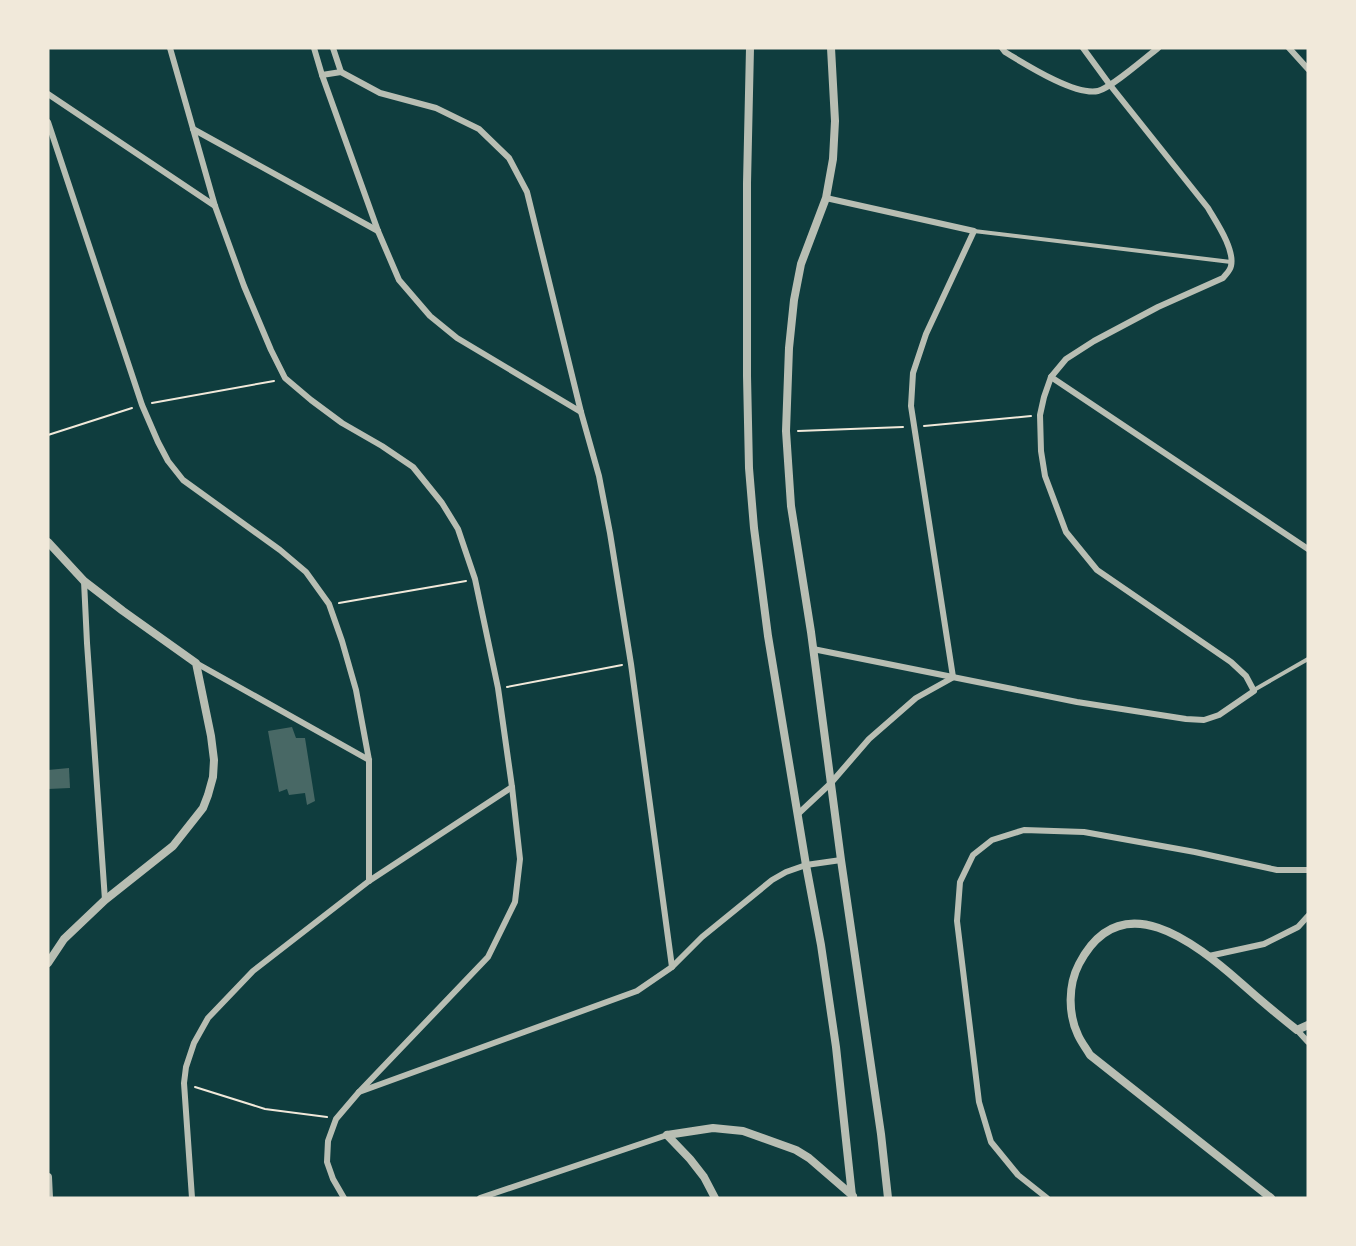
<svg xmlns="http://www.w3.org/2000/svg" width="1356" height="1246" font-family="Lato,sans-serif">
  <rect width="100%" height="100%" fill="#0f3d3e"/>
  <!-- building -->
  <g fill="#486865">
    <path d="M 292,727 L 296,738 L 305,738 L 315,801 L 307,805 L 305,793 L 289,795 L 287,789 L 279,792 L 268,731 Z"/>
    <path d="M 69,768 L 70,788 L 48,789 L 48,770 Z"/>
  </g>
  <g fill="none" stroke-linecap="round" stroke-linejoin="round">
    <!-- path -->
    <g stroke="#f1e9da" stroke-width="2">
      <path d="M 152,403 L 274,381"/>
      <path d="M 924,426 L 1031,416"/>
      <path d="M 798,431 L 903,427"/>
      <path d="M 48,435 L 132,408"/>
      <path d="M 339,603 L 466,581"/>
      <path d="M 507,687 L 622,665"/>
      <path d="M 195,1087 L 265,1109 L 327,1117"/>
    </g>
    <!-- service -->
    <g stroke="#b8beb3" stroke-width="4">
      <path d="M 974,231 L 1231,262"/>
      <path d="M 1254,690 L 1308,659"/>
    </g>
    <!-- minor -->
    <g stroke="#b8beb3" stroke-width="6">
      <path d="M 170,48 L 215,206 L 244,286 L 271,350 L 285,378 L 311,400 L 342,423 L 382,446 L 413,467 L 442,503 L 458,529 L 475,579 L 498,688 L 512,787 L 520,859 L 515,902 L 488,957 L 359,1092"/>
      <path d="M 314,48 L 322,75 L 378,231 L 399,280 L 430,316 L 457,338 L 581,412"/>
      <path d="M 333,48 L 341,72"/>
      <path d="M 1002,48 L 1005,52 C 1025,64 1075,96 1098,91 C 1111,88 1145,58 1158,48"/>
      <path d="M 1289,48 L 1308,69"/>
      <path d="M 322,75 L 341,72 L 380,93 L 436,108 L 479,129 L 509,158 L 527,192 L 581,412 L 599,476 L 610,533 L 631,664 L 672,967"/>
      <path d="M 48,94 L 215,206"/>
      <path d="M 48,122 L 142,405 L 158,442 L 168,461 L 183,480 L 280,550 L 306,572 L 329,604 L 342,641 L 356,690 L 369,760 L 369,881"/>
      <path d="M 193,129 L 378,231"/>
      <path d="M 826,198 L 974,231 L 926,334 L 913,373 L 911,406 L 953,677"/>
      <path d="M 1051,377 L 1308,549"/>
      <path d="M 84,581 L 87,643 L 105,900"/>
      <path d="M 813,649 L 1077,702 L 1186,719 L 1204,720 L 1219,715 L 1254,691 L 1246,676 L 1231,662 L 1097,570 L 1066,532 L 1045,476 L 1041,451 L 1040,415 L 1044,397 L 1051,377 L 1066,359 L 1094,341 L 1158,307 L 1223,278 C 1226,274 1230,271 1231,266 C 1235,249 1216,222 1208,208 L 1110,85 L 1083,48"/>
      <path d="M 196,663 L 369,760"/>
      <path d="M 798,814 L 831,783 L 869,739 L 916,698 L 952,678"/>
      <path d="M 1209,956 L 1264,944 L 1298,927 L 1308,916"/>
      <path d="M 1297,1030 L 1308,1042"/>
      <path d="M 192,1198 L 184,1083 L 186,1067 L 194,1043 L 208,1018 L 253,971 L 369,881 L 512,787"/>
      <path d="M 344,1198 L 333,1179 L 327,1162 L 328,1141 L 336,1119 L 359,1092 L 637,991 L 672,967 L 702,937 L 772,880 L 786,872 L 806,865 L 841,860"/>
      <path d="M 480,1198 L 667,1135"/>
      <path d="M 1047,1198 L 1018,1175 L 991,1142 L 979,1102 L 957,921 L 960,882 L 973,855 L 992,840 L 1024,830 L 1084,832 L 1195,852 L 1277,870 L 1308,870"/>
    </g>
    <!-- tertiary -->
    <g stroke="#b8beb3" stroke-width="8">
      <path d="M 750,48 L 747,183 L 747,376 L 749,468 L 754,528 L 768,636 L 806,865 L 821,945 L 836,1047 L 852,1196"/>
      <path d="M 831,48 L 835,121 L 833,159 L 826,198 L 801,264 L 794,300 L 789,348 L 786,431 L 791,506 L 811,632 L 841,860 L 881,1134 L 888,1198"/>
      <path d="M 48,542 L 84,581 L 123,611 L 196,663 L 211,736 L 214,760 L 213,777 L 208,795 L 203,808 L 173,846 L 105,900 L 64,939 L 48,963"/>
      <path d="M 667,1135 L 713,1128 L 743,1131 L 796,1150 L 809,1158 L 853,1196"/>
      <path d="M 667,1135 L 690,1159 L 704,1177 L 715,1198"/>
      <path d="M 48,1177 L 49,1198"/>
      <path d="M 1271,1198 L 1090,1055 C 1086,1048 1081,1042 1078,1035 C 1068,1014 1068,985 1079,964 C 1121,883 1194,942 1241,983 C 1259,999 1278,1015 1297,1030 L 1308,1025"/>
    </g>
  </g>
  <!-- border -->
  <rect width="1356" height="1246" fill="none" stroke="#f1e9da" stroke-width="99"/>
</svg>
